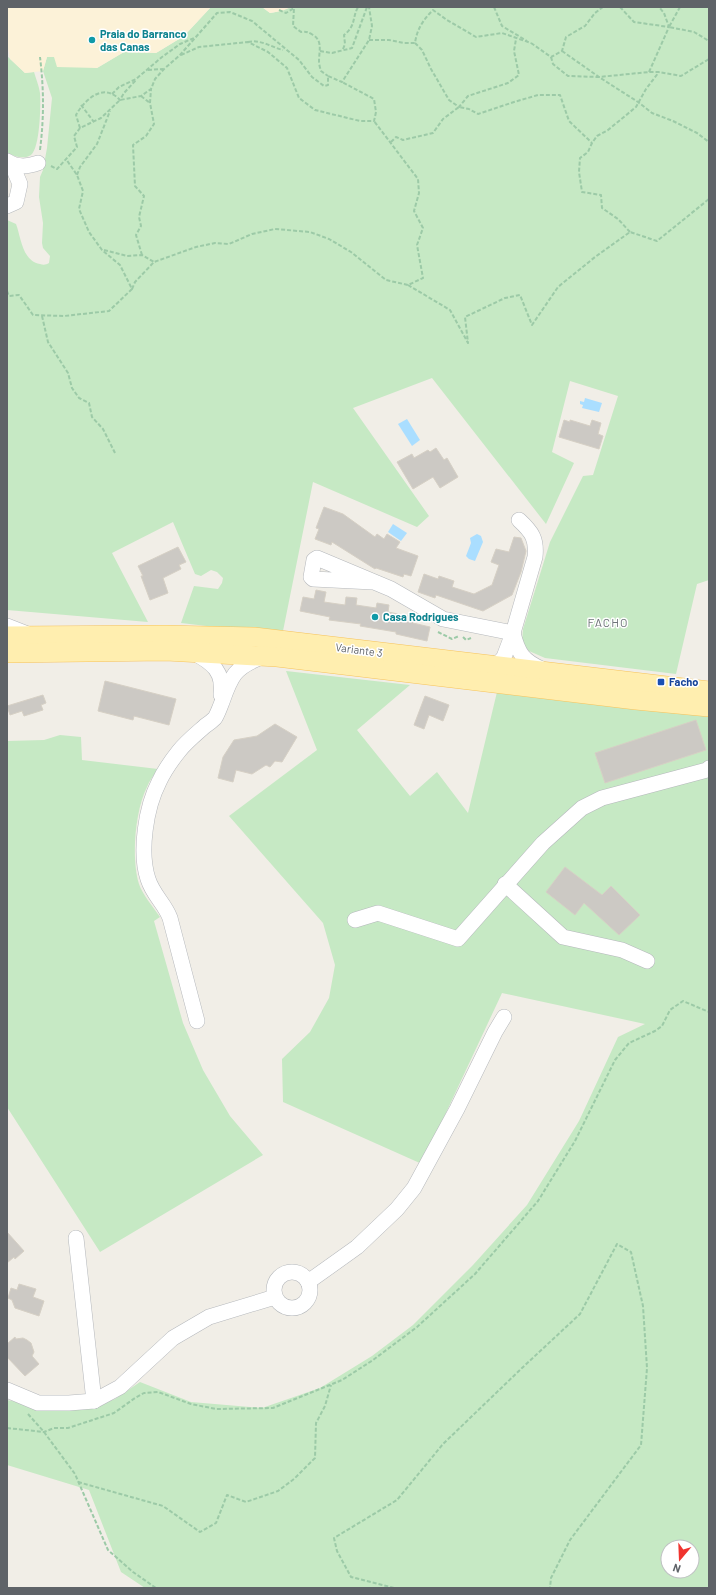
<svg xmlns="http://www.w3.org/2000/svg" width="716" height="1595" font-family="Barlow,sans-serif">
  <rect width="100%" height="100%" fill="#f1eee7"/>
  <!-- green -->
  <g fill="#c6e9c4" fill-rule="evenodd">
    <path d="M 211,7 L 262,7 L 270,13 C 282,11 295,3 307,8 L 310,7 L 709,7 L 709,580 L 697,584 L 676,674 L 545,658 L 529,651 L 522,642 L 523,629 L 550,542 L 583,476 L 593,475 L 618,396 L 570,381 L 552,452 L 574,463 L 546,524 L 432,378 L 353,408 L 429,516 L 417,527 L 313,482 L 283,631 L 215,627 L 181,623 L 194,586 L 218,589 L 222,583 L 223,578 L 217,572 L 211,570 L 201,576 L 195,574 L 173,522 L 112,553 L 148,622 L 7,610 L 7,220 L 16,224 C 21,237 22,261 40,264 C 43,265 46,265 49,263 L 50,256 L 43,248 L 42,243 L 43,223 L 39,197 L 40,177 L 43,170 L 47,148 L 52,98 L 43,71 L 47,57 L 54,57 L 97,68 L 124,52 L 156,53 L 184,36 Z"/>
    <path d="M 7,56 L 25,73 L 34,72 C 36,79 39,86 40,93 C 41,105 40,148 31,155 C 24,160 14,156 7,153 Z"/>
    <path d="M 286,671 L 410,685 L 357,730 L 410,796 L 437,772 L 468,813 L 497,692 L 709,714 L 709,1588 L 145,1588 L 121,1572 L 89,1490 L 7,1465 L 7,1400 L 43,1407 L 97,1406 L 115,1399 L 140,1382 L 191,1402 L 262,1408 L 320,1388 L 372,1356 L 413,1325 L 473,1265 L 527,1205 L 579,1121 L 618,1037 L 645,1024 L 502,993 L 422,1164 L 283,1102 L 282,1059 L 310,1032 L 329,998 L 335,965 L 323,923 L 229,816 L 317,750 ZM 668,1547 L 692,1547 L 692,1571 L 668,1571 Z"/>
    <path d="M 60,735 L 81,737 L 82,760 L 158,769 C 154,775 149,781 147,787 C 135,811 131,858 139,884 C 142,894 154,908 160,917 L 154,921 L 183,1023 L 203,1070 L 230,1116 L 263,1155 L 100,1252 L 7,1107 L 7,741 L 44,740 Z"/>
  </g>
  <!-- sand -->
  <g fill="#fcf2d8">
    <path d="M 7,7 L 211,7 L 184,36 L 156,53 L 124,52 L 97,68 L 57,67 L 54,57 L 47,57 L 43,71 L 25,73 L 10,59 L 7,43 Z"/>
    <path d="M 262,7 L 291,7 L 282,11 L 270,13 Z"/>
  </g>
  <!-- water -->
  <g fill="#aadeff">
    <path d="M 585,398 L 602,403 L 599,412 L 582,408 L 583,405 L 580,404 L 580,401 L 584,402 Z"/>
    <path d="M 407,419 L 420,440 L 412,446 L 398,424 Z"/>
    <path d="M 393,524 L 407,533 L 401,541 L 388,532 Z"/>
    <path d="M 477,534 L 481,536 L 483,542 L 475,561 L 469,559 L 466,556 L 471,543 L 470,538 Z"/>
  </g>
  <!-- building -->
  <g fill="#ccc9c4" stroke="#d6d0c5">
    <path d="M 564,420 L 570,422 L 570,420 L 590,426 L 592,420 L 601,423 L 598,434 L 603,436 L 599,449 L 559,437 Z"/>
    <path d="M 436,448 L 444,460 L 447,458 L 458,477 L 440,488 L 433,477 L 413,489 L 397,462 L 412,454 L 414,458 L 428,450 L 430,452 Z"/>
    <path d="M 324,507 L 343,514 L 375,537 L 377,534 L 384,539 L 387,534 L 400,542 L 396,548 L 418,556 L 411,576 L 404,574 L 403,577 L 376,568 L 375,569 L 332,542 L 331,545 L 315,539 L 319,529 L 316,528 Z"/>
    <path d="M 514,537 L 521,538 L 526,551 L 521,572 L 512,595 L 483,611 L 436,595 L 435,598 L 418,592 L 424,574 L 438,579 L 439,576 L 454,581 L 452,587 L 474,594 L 492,585 L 499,565 L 491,562 L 496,549 L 509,552 Z"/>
    <path d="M 178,547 L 186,562 L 179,565 L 181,569 L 163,578 L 168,593 L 150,600 L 141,576 L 143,576 L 138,566 Z"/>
    <path d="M 316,590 L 326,592 L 324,602 L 345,605 L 346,597 L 357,598 L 356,605 L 376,608 L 377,603 L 389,605 L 388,612 L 414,617 L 413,623 L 430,627 L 427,641 L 396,634 L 396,632 L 360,626 L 361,624 L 329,620 L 330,617 L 300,611 L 303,597 L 314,599 Z"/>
    <path d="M 105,681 L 176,699 L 169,725 L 134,716 L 133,720 L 98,711 Z"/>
    <path d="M 43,695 L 46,703 L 41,705 L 43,710 L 24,716 L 22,711 L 10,715 L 7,706 Z"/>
    <path d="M 425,696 L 449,705 L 443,721 L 429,715 L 424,729 L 414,725 Z"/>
    <path d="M 696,720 L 706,750 L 605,783 L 595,753 Z"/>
    <path d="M 275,724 L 297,737 L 282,762 L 275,761 L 270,767 L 266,765 L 252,774 L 236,770 L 233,782 L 218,778 L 223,757 L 234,740 L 257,736 Z"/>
    <path d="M 565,867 L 602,895 L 611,886 L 640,915 L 619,935 L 584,903 L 575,915 L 546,892 Z"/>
    <path d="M 7,1232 L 24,1251 L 15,1259 L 14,1257 L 7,1263 Z"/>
    <path d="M 19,1284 L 36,1289 L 33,1297 L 44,1301 L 39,1316 L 15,1308 L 12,1300 L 8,1298 L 11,1288 L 17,1290 Z"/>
    <path d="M 15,1337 L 16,1339 L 23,1338 L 27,1340 L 31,1343 L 34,1352 L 32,1356 L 39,1364 L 25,1376 L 7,1357 L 7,1344 Z"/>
  </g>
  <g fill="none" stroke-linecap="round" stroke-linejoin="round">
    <!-- minor casing -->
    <g stroke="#b5b8bc" stroke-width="16">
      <g id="minor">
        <path d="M 7,161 C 17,168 27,167 38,163"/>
        <path d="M 7,206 L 16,202 L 20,184 L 12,165"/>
        <path d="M 373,582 L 313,579 L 311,577 L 314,560 L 317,558 L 391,589 L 443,619 L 513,633"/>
        <path d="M 7,626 L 30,635"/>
        <path d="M 513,633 C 518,653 523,661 542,669"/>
        <path d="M 194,653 C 213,663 224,672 221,695"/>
        <path d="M 489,665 L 500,662 L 504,657 L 513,633 L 535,557 C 537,539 532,532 519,520"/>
        <path d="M 505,884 L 563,937 L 622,950 L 647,961"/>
        <path d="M 355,920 L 378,913 L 458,939 L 543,843 L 582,808 L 602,798 L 707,770 L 709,768"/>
        <path d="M 197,1021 L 170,918 C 165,904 153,895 148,879 C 139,852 146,807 159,782 C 164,771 171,761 179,751 C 186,742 196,734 205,726 C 208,724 212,721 215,718 C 218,713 220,707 222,702 C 231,676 235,667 262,657"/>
        <path d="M 76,1238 L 94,1401"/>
        <circle cx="292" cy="1290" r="18"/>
        <path d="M 308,1282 L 357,1247 L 397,1209 L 414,1188 L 457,1109 L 495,1032 L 504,1017"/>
        <path d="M 7,1390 L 38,1403 L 69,1403 L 94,1401 L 120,1387 L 173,1338 L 209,1317 L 275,1297"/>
      </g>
    </g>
    <!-- major casing -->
    <g stroke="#f7c35b" stroke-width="20">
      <g id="major">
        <path d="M 7,636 L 165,635 L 254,637 L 709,691"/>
        <path d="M 7,653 L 166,651 L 277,657 L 636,700 L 709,707"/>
      </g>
    </g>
    <!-- path -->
    <g stroke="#9ccaa7" stroke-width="2" stroke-dasharray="4 2" stroke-linecap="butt">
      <path d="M 494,7 L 502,26 L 527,41"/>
      <path d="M 620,7 L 634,22 L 669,27"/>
      <path d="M 680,7 L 669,27 L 694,32 L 709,41"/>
      <path d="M 279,10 L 286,13 L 294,8 L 293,26 L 301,32 C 306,31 308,32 313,35 C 323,41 319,51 319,61 C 319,64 320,68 321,71 L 328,76"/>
      <path d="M 369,40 L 389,40 L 404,43 L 415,43 C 417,29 423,20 433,10 L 447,20 L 476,37 L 502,33 L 531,43"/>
      <path d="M 248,42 C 260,39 271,47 283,50"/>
      <path d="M 415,43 L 422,50 L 431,69 L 449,100 L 459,107 L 468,96 L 508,83 L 519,75 L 514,51 L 516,39"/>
      <path d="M 531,43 L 551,57 L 562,51 L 566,37 L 585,26 L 595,13 L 603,7"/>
      <path d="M 343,49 L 345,44 L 344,35 C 356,26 352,18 358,7"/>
      <path d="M 320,51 L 332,53 L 352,48 L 367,7"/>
      <path d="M 562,51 L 599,77 L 649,72 L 659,72 L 681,76 L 709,59"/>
      <path d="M 181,55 L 199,47 L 248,42 L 268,52 L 287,68 L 299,98 L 315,110 L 360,121 L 374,121 L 376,112 L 374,99 L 342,82"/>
      <path d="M 551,57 L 553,64 L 568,76 L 599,77 L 638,102 L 652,113 L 673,121 L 697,133 L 709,142"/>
      <path d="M 148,70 L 163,69"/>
      <path d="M 649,72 L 669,27 L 664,13 L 659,7"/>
      <path d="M 112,94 L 119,87 L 136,79 L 162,57 L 180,44 L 194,38"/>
      <path d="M 141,96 L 150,103"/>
      <path d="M 81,105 L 94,122"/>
      <path d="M 80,128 L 76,115 C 82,104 97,87 112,94 C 115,95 118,98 120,100 L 124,93 L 136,80"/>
      <path d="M 391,142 L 396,137 L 403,140 L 433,133 L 443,119 L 459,107 L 469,109 L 478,114 L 514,102 L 538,95 L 560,95 L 569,121 L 592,143"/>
      <path d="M 40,150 C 44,118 44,90 40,57"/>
      <path d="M 51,166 L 57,169 L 77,147 L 74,136 L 80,128 L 101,118 L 120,100 L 141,96 L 151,89 L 155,79 L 164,69 L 180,55 L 217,13 L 230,12 L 252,21 L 299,60 L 312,77 L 324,86 L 328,85 L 328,76 L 342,82 L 369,40 L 372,26 L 369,7"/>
      <path d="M 77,175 L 80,167 L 97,144 L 110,111"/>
      <path d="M 630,232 L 618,219 L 602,208 L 601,195 L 582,192 L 579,172 L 580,158 L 588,152 L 592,143 L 597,136 L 608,130 L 636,107 L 646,89 L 659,72"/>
      <path d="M 104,250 L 127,256 L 142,255 L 154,262"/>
      <path d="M 142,255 L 136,235 L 141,226 L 139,217 L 144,196 L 135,186 L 133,145 L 146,136 L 154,124 L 150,103 L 151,89"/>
      <path d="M 408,285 L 450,310 L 468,343 L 465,317 L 505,298 L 520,295 L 532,325 L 558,287 L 595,257 L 630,232 L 657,241 L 709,199"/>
      <path d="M 132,289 L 135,282 L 154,262 L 196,247 L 215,243 L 229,244 L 252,234 L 275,229 L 310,232 L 329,239 L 351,252 L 386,280 L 408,285 L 423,278 L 417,245 L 423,228 L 414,211 L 419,193 L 418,179 L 374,121"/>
      <path d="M 7,291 L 9,296 L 19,295 L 33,315 L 64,316 L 109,311 L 132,289 L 120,265 L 102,250 L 89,232 L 79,209 L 83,191 L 77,175 L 66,159"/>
      <path d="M 42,316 L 48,342 L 68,373 L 72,388 L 79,398 L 89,403 L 92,417 L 103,429 L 115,453"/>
      <path d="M 7,406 L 7,411"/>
      <path d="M 438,632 L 452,639 L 459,636"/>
      <path d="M 463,637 L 466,640 L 471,638"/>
      <path d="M 28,1414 L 44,1432 L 75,1474 L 108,1550 L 133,1572 L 156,1588"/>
      <path d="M 7,1428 L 44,1432 L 54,1428 L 68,1428 L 114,1413 L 135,1398 L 144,1393 L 158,1392 L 191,1404 L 216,1409 L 273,1408 L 342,1380 L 373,1360 L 417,1327 L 475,1274 L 538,1201 L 575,1141 L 615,1060 L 629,1043 L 655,1031 L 662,1026 L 670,1010 L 683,1001 L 709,1012"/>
      <path d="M 78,1482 L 163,1506 L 200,1532 L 216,1523 L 227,1495 L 246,1502 L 278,1491 L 294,1479 L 315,1458 L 316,1423 L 325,1406 L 331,1385"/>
      <path d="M 394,1588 L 351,1577 L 337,1551 L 334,1538 L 397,1500 L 443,1444 L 522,1368 L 580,1314 L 617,1244 L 631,1252 L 643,1306 L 647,1368 L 641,1445 L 570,1540 L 551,1578 L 550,1588"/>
    </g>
    <!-- minor -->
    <use href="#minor" stroke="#fff" stroke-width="15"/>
    <!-- major -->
    <use href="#major" stroke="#ffeeaf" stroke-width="19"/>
  </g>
  <!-- markers -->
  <g fill="#0f9aa8" stroke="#fff" stroke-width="1.5">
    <circle cx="92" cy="40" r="4"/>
    <circle cx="375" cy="617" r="4"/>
  </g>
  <rect fill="#1a4fb4" stroke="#fff" stroke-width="1.5" x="657" y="678" width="8" height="8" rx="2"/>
  <g text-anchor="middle" stroke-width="3" stroke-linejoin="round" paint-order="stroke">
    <!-- culture labels -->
    <g font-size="11" font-weight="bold" fill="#0d838f" stroke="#fff" text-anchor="start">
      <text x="100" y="38">Praia do Barranco<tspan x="100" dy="13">das Canas</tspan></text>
      <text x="383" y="621">Casa Rodrigues</text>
    </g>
    <!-- street labels -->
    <g font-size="11" fill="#5f6368" stroke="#fff">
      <text transform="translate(359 650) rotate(7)" y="4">Variante 3</text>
    </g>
    <!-- transit labels -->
    <g font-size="11" font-weight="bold" fill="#164399" stroke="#fff" text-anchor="start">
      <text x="669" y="686">Facho</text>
    </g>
    <!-- neighbourhood labels -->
    <g font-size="12" letter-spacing="1" fill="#6f757a" stroke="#fff">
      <text x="608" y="627">FACHO</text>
    </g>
  </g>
  <!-- border -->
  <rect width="716" height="1595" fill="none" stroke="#5f6368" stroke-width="16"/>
  <!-- north arrow -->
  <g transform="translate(680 1559) rotate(199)"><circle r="19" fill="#ffffff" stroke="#bfc1c3"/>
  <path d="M0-3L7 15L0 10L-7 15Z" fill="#f0342f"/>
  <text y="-6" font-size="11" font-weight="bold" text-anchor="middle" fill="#5f6368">N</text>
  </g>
</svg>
